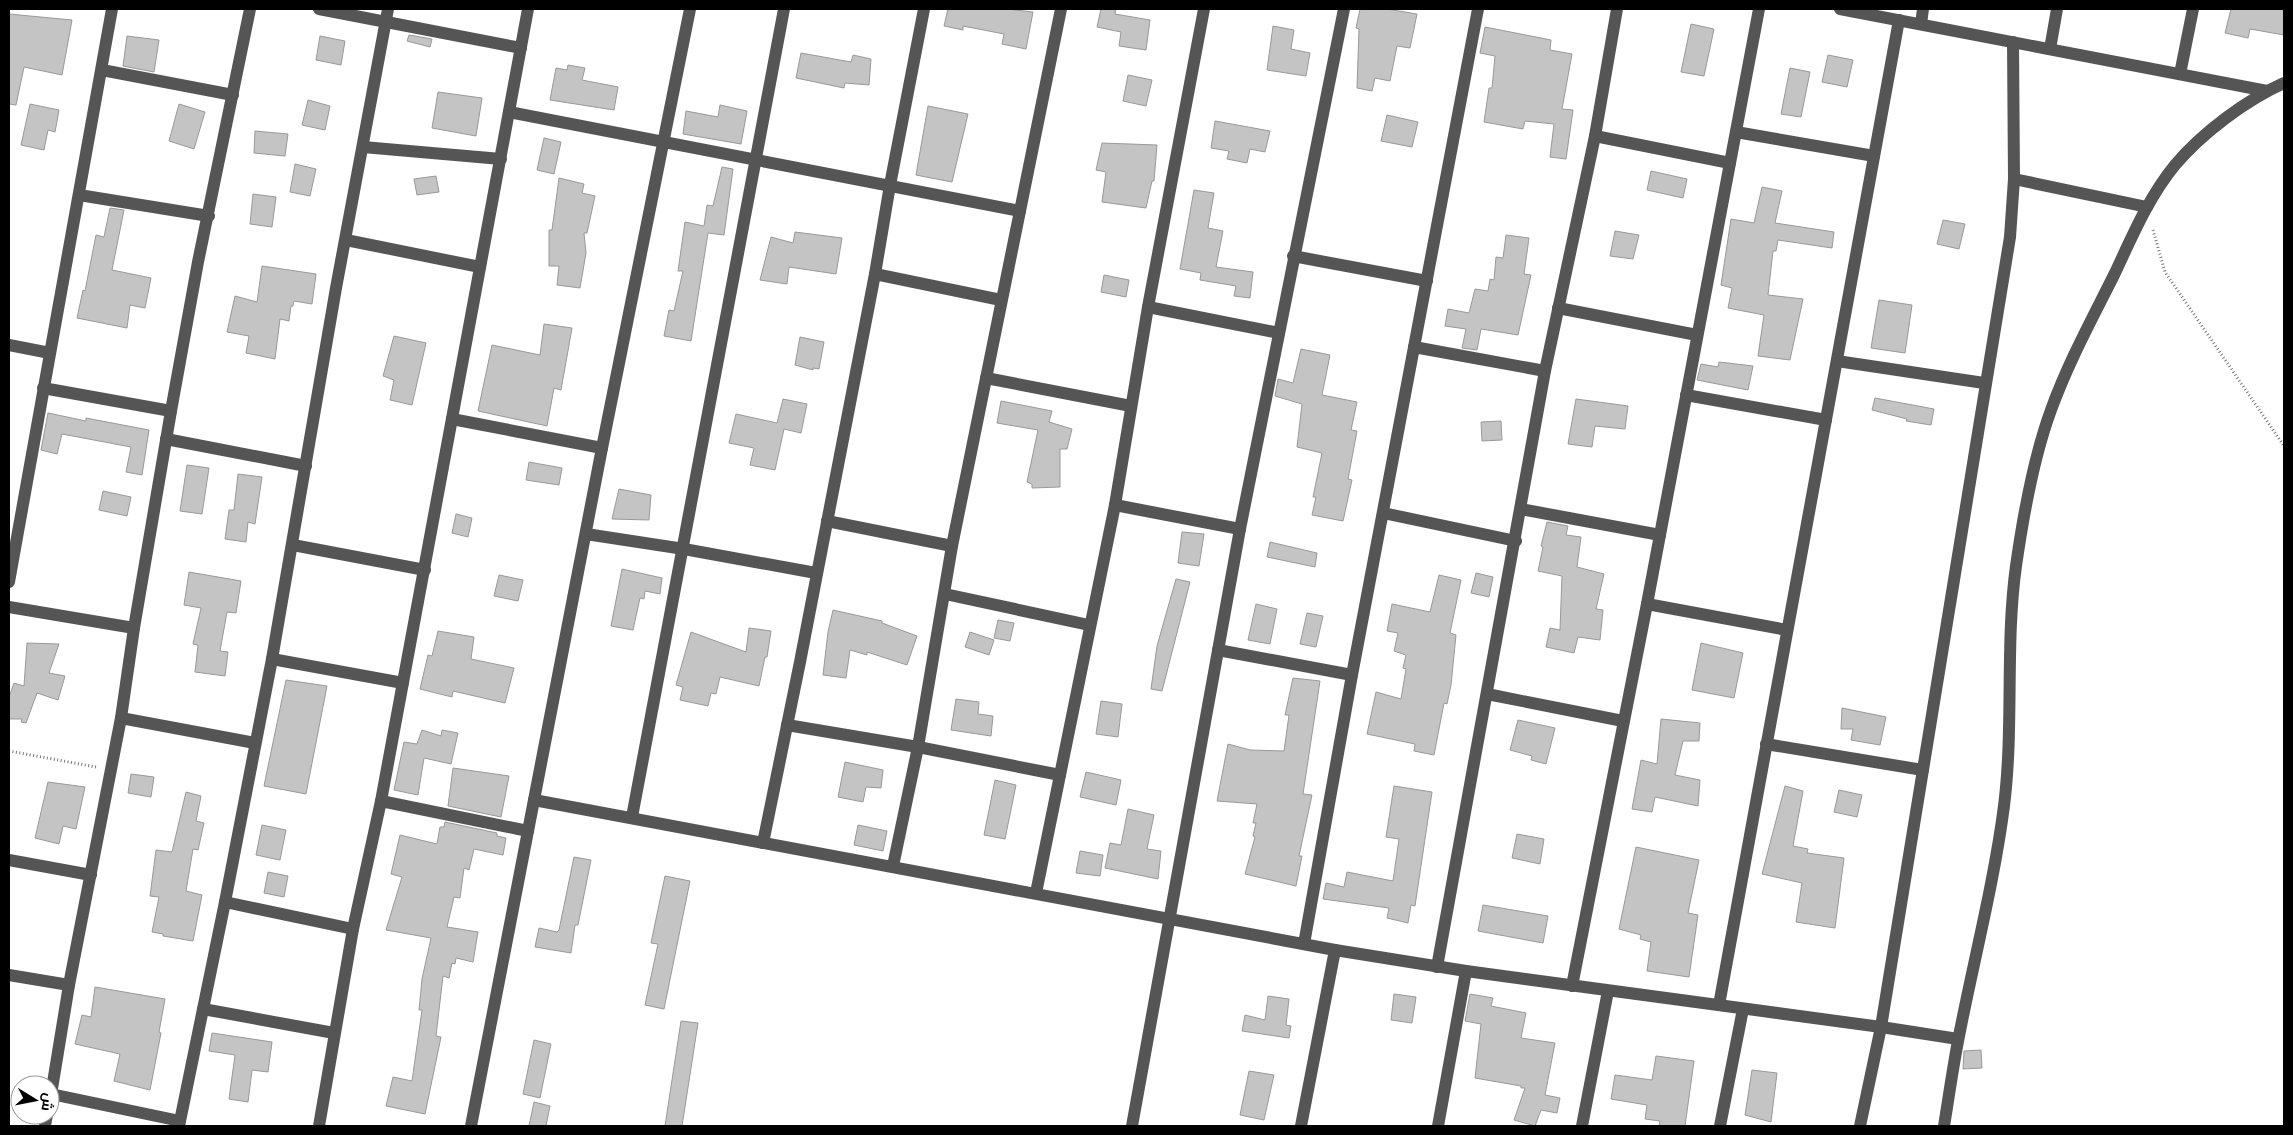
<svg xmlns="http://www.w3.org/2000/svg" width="2293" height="1135" font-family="Jost,Cairo,sans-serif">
  <rect width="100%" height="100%" fill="#fff"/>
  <!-- building -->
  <g fill="#c4c4c4" stroke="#999">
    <path d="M 948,9 L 1007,9 L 1033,12 L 1026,49 L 1002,44 L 1004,34 L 963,26 L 963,30 L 944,26 Z"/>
    <path d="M 1101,9 L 1116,9 L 1115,14 L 1150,20 L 1146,50 L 1119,46 L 1121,32 L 1097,27 Z"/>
    <path d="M 1360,9 L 1387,9 L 1417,14 L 1410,48 L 1397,46 L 1390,81 L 1375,78 L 1372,91 L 1357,88 L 1359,29 L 1356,28 Z"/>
    <path d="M 2231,9 L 2284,9 L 2284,35 L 2250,29 L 2248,38 L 2225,33 Z"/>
    <path d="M 9,14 L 72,20 L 62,75 L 24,67 L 16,105 L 9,104 Z"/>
    <path d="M 1691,24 L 1714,29 L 1704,76 L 1681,72 Z"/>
    <path d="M 1273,26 L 1294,30 L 1291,49 L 1310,53 L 1306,76 L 1267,70 Z"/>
    <path d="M 1485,27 L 1551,40 L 1550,50 L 1572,54 L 1562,109 L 1573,110 L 1566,159 L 1550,157 L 1554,124 L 1525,121 L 1523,129 L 1484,122 L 1489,88 L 1492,88 L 1495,56 L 1480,53 Z"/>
    <path d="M 409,35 L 432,39 L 430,47 L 407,41 Z"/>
    <path d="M 127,36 L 159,40 L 154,72 L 123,66 Z"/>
    <path d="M 320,36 L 345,41 L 341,65 L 316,60 Z"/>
    <path d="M 801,53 L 851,62 L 853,55 L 871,59 L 869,85 L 845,83 L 844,88 L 796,78 Z"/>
    <path d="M 1828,55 L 1853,60 L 1847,87 L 1822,82 Z"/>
    <path d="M 568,65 L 585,68 L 582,80 L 618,87 L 614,110 L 550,100 L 556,68 L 567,70 Z"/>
    <path d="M 1790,68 L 1810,72 L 1801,117 L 1781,114 Z"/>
    <path d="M 1128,75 L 1152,80 L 1146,106 L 1123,101 Z"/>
    <path d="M 438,92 L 482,98 L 476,136 L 432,128 Z"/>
    <path d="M 308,100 L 330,106 L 325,130 L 302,125 Z"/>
    <path d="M 30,104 L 59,110 L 55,132 L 48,130 L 44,150 L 21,145 Z"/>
    <path d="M 179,104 L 205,112 L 194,149 L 169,141 Z"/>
    <path d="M 720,105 L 747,111 L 741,144 L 683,134 L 686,111 L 718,117 Z"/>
    <path d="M 928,106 L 968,114 L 952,182 L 916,175 Z"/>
    <path d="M 1387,115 L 1418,122 L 1412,147 L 1381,141 Z"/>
    <path d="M 1215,121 L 1270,131 L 1265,152 L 1250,149 L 1247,163 L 1227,159 L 1229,151 L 1211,148 Z"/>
    <path d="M 255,131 L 288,134 L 285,156 L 254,153 Z"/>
    <path d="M 544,138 L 561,142 L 554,174 L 537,170 Z"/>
    <path d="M 1102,143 L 1157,145 L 1154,181 L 1152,181 L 1146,208 L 1102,202 L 1106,172 L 1096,170 Z"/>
    <path d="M 295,164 L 316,169 L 310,196 L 290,192 Z"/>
    <path d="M 722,167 L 733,169 L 724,235 L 708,233 L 691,341 L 664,336 L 669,310 L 674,311 L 683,271 L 678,271 L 685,222 L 704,226 L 707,205 L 713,206 Z"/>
    <path d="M 1651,171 L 1687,179 L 1683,198 L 1647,190 Z"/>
    <path d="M 436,176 L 439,192 L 417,195 L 414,179 Z"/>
    <path d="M 559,178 L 584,184 L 582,193 L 595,196 L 587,233 L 584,233 L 586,253 L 580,288 L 557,285 L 559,266 L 549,266 L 549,230 L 552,230 Z"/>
    <path d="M 1762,187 L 1782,191 L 1775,223 L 1834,232 L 1832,248 L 1778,240 L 1776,251 L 1773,251 L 1768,295 L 1803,299 L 1790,360 L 1758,356 L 1764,315 L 1728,308 L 1732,288 L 1721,285 L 1731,219 L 1754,223 Z"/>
    <path d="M 1194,190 L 1214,193 L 1208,228 L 1223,231 L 1216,267 L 1253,272 L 1250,298 L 1234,296 L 1236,286 L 1200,280 L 1201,273 L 1180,269 Z"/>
    <path d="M 253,194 L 276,197 L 272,227 L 250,224 Z"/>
    <path d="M 110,208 L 124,210 L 112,270 L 151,278 L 145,308 L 130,305 L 127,328 L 77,318 L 83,290 L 85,291 L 96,235 L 104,237 Z"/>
    <path d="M 1943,220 L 1965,224 L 1959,249 L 1937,244 Z"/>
    <path d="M 1615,231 L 1639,235 L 1633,259 L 1610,256 Z"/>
    <path d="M 795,232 L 842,238 L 836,274 L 789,267 L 787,284 L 760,280 L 771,237 L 793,243 Z"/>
    <path d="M 1506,235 L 1529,238 L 1524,274 L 1531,275 L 1518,335 L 1481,329 L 1477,350 L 1462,348 L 1466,329 L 1445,326 L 1448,309 L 1469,313 L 1475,289 L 1488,291 L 1490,279 L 1494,280 L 1496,257 L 1503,258 Z"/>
    <path d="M 262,266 L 316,274 L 312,304 L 294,301 L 293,306 L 291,306 L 289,321 L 280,319 L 275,359 L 246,353 L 249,336 L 227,332 L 235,296 L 257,302 Z"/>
    <path d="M 1104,275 L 1129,280 L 1126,297 L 1101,292 Z"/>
    <path d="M 1879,300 L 1912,305 L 1905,353 L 1871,348 Z"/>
    <path d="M 544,324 L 572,328 L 561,390 L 554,388 L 547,426 L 478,411 L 492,345 L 540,355 Z"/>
    <path d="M 394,336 L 426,343 L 412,405 L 390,400 L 394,380 L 383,376 Z"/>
    <path d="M 800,337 L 824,342 L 819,369 L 813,368 L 813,370 L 795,365 Z"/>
    <path d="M 1301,349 L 1330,355 L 1322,395 L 1357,402 L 1351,430 L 1357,431 L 1348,479 L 1352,480 L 1343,521 L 1312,515 L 1316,497 L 1313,497 L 1322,453 L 1297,447 L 1302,404 L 1275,396 L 1278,379 L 1293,383 Z"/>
    <path d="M 1719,362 L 1753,366 L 1748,390 L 1697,380 L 1701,364 L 1718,367 Z"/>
    <path d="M 1875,398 L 1934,409 L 1931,425 L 1906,421 L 1907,419 L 1872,410 Z"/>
    <path d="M 783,399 L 807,404 L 801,433 L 784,429 L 775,470 L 750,465 L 754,448 L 729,443 L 736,414 L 777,423 Z"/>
    <path d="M 1576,399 L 1628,406 L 1625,429 L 1595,426 L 1592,447 L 1568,444 Z"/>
    <path d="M 1001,401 L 1052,411 L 1049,422 L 1072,429 L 1067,449 L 1060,449 L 1060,487 L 1032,488 L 1032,484 L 1027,482 L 1038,430 L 997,423 Z"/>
    <path d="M 48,413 L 86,421 L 86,418 L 149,430 L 142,475 L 126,472 L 131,447 L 62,434 L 57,454 L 41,450 Z"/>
    <path d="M 1501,421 L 1502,440 L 1482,441 L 1481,422 Z"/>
    <path d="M 529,462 L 562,468 L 559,485 L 526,480 Z"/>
    <path d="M 187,465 L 209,468 L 202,514 L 180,511 Z"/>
    <path d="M 238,474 L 262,477 L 255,524 L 248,522 L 246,542 L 225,539 L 229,510 L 234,510 Z"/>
    <path d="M 619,489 L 651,495 L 649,520 L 612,519 Z"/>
    <path d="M 103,491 L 131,497 L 127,516 L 99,510 Z"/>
    <path d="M 456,514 L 472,518 L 468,537 L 452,533 Z"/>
    <path d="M 1547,522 L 1568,526 L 1566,535 L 1581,537 L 1577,567 L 1604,574 L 1596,609 L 1603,610 L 1600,640 L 1578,637 L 1574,653 L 1546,647 L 1550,628 L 1560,630 L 1562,576 L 1538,571 L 1543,547 L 1541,546 Z"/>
    <path d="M 1182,532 L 1204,534 L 1199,566 L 1178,563 Z"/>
    <path d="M 1270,542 L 1317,553 L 1315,567 L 1267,557 Z"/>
    <path d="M 622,569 L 662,578 L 660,594 L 645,591 L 644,599 L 640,598 L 633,630 L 611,626 Z"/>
    <path d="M 189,572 L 241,581 L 236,613 L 227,612 L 220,651 L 228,652 L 225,676 L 195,672 L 198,645 L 193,644 L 201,608 L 184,605 Z"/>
    <path d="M 1476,573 L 1493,577 L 1489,597 L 1471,593 Z"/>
    <path d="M 499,575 L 523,580 L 518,601 L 494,596 Z"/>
    <path d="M 1439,575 L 1461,580 L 1450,633 L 1456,635 L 1451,685 L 1447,704 L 1444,703 L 1434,755 L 1414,751 L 1415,744 L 1367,734 L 1376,692 L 1401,699 L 1406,669 L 1403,668 L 1406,655 L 1394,651 L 1398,633 L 1387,631 L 1392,604 L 1430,612 Z"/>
    <path d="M 1176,579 L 1190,582 L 1162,691 L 1151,689 L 1157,646 Z"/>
    <path d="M 1256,604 L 1277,609 L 1270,644 L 1248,640 Z"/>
    <path d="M 833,610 L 882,621 L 882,623 L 917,636 L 907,665 L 867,652 L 867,655 L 850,650 L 846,678 L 823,675 L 828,632 Z"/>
    <path d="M 1307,613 L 1323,616 L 1316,647 L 1300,644 Z"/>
    <path d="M 998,620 L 1014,623 L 1010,641 L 994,638 Z"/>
    <path d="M 749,628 L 771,631 L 767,657 L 765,657 L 759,686 L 720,677 L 716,694 L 711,693 L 708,706 L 680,700 L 683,687 L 676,685 L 691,632 L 746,652 Z"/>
    <path d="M 438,631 L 474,637 L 471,659 L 514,668 L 505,703 L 453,691 L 452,697 L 420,689 L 428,655 L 432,656 Z"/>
    <path d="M 970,632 L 994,640 L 989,655 L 965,647 Z"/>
    <path d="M 27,643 L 59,644 L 49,673 L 65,676 L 58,700 L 37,693 L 26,723 L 21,722 L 22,719 L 9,719 L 9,697 L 14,683 L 24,686 Z"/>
    <path d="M 1701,643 L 1743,653 L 1734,698 L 1692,690 Z"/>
    <path d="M 1293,678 L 1320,681 L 1303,794 L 1312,795 L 1299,856 L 1302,856 L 1296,886 L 1245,874 L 1255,837 L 1253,836 L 1256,823 L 1253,823 L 1257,804 L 1217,801 L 1228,744 L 1250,750 L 1284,751 L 1289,715 L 1285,715 Z"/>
    <path d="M 286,680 L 327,686 L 306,794 L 264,786 Z"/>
    <path d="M 956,699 L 979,702 L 978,714 L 993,716 L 991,736 L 951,730 Z"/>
    <path d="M 1101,701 L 1122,704 L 1118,737 L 1096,734 Z"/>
    <path d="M 1842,708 L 1886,717 L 1880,745 L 1851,740 L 1853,729 L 1841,729 Z"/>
    <path d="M 1661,719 L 1700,723 L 1699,741 L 1683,741 L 1675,775 L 1700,780 L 1698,806 L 1655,797 L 1652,812 L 1632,809 L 1641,760 L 1657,764 Z"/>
    <path d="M 1518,720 L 1555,728 L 1546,764 L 1531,760 L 1532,756 L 1510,750 Z"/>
    <path d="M 422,730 L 441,736 L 442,730 L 458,733 L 451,764 L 424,758 L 418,795 L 394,790 L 404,742 L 417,744 Z"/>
    <path d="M 845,762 L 883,770 L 881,788 L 866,787 L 863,802 L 838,797 Z"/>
    <path d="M 453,768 L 509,776 L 501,817 L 448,806 Z"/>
    <path d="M 1086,772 L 1121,780 L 1116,805 L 1080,797 Z"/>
    <path d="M 131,774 L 154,777 L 151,797 L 128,793 Z"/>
    <path d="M 995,780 L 1016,785 L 1005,839 L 984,835 Z"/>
    <path d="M 48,782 L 85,787 L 76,829 L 63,826 L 59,844 L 35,838 Z"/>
    <path d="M 1394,786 L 1432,792 L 1415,906 L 1411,905 L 1408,923 L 1387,918 L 1389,908 L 1323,899 L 1326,883 L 1344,887 L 1347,872 L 1393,881 L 1399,839 L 1386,837 Z"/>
    <path d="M 1785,786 L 1803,791 L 1793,846 L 1808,849 L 1807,853 L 1844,858 L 1835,928 L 1796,922 L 1802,883 L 1762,874 Z"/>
    <path d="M 1839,790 L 1862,795 L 1857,817 L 1834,812 Z"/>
    <path d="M 186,792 L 201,796 L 196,821 L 204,823 L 198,850 L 193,849 L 186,891 L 202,895 L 193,941 L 163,936 L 163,934 L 152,932 L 159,897 L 150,896 L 156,850 L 172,852 Z"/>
    <path d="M 1128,809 L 1154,815 L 1147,849 L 1161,851 L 1158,879 L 1105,868 L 1110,843 L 1121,845 Z"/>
    <path d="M 445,822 L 497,833 L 497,836 L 506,838 L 503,855 L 474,849 L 469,870 L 464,868 L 460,898 L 454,897 L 447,927 L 478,932 L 473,962 L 456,958 L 455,964 L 452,963 L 449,978 L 443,976 L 436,1036 L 441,1037 L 425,1114 L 386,1106 L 393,1077 L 412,1081 L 422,1010 L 419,1010 L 422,979 L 431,938 L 386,930 L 402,877 L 391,874 L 400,835 L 437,844 L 440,827 L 444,827 Z"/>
    <path d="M 262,825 L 286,830 L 280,860 L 256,855 Z"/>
    <path d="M 858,825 L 887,831 L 883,851 L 854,845 Z"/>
    <path d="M 1517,834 L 1544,839 L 1540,864 L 1512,858 Z"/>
    <path d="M 1636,847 L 1699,860 L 1688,913 L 1698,915 L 1689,977 L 1647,971 L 1651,942 L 1640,939 L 1641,935 L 1619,929 Z"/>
    <path d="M 1080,851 L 1103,855 L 1100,876 L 1076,873 Z"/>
    <path d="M 574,857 L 591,860 L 578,925 L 575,925 L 571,953 L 535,947 L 539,928 L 557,932 L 559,930 Z"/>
    <path d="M 268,872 L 288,876 L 284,897 L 264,893 Z"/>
    <path d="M 665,876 L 690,881 L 664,1009 L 645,1005 L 658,944 L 651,943 Z"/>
    <path d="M 1483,905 L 1548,916 L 1543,943 L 1478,931 Z"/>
    <path d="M 95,987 L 165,999 L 159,1032 L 161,1033 L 150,1090 L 114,1081 L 120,1054 L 75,1044 L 82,1015 L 91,1017 Z"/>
    <path d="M 1394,994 L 1416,997 L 1412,1023 L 1391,1020 Z"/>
    <path d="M 1470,994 L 1493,998 L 1491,1006 L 1526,1013 L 1521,1038 L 1555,1043 L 1545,1095 L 1560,1098 L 1557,1113 L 1541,1110 L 1535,1126 L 1514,1120 L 1525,1088 L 1521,1088 L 1521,1086 L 1475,1078 L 1481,1024 L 1465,1021 Z"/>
    <path d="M 1268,996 L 1289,999 L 1286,1025 L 1291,1026 L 1289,1038 L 1242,1031 L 1245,1015 L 1265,1020 Z"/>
    <path d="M 681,1021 L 698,1023 L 682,1126 L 665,1126 Z"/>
    <path d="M 212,1033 L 272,1042 L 268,1072 L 252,1070 L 248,1102 L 229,1099 L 235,1055 L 209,1051 Z"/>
    <path d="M 534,1040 L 551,1044 L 540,1098 L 523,1094 Z"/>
    <path d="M 1981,1050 L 1982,1068 L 1963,1069 L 1964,1051 Z"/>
    <path d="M 1656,1056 L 1694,1061 L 1685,1126 L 1659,1126 L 1660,1121 L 1645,1119 L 1647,1105 L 1611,1099 L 1615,1075 L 1652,1080 Z"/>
    <path d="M 1752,1070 L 1777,1073 L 1771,1122 L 1745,1115 Z"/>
    <path d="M 1249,1071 L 1274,1075 L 1264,1120 L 1240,1115 Z"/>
    <path d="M 534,1102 L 550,1106 L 546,1126 L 529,1126 Z"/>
  </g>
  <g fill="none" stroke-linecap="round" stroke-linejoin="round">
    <!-- path -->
    <g stroke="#777" stroke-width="3" stroke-dasharray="1 2.5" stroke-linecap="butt">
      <path d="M 2153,230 L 2165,272 L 2284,446"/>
      <path d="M 9,751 L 96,767"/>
    </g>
    <!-- minor -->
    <g stroke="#555" stroke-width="12">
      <path d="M 319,9 L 521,48"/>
      <path d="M 1840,9 L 2267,91"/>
      <path d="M 1921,24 L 1923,9"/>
      <path d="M 2050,49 L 2057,9"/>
      <path d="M 102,70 L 233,95"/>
      <path d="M 2180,74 L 2193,9"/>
      <path d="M 509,112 L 1020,211"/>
      <path d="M 1736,132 L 1874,156"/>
      <path d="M 1595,136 L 1730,163"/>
      <path d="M 363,147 L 501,159"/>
      <path d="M 2014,179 L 2147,207"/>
      <path d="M 79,195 L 209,216"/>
      <path d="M 346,240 L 480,267"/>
      <path d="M 1293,256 L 1427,281"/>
      <path d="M 875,274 L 1001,300"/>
      <path d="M 1148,307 L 1279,333"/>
      <path d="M 1558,308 L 1697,335"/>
      <path d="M 9,345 L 50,353"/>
      <path d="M 1414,347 L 1545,371"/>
      <path d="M 1837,361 L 1984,383"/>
      <path d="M 986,378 L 1131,406"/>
      <path d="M 43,388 L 171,411"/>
      <path d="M 1686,395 L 1826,420"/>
      <path d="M 452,419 L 602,448"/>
      <path d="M 166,439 L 306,466"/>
      <path d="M 1115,505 L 1240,529"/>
      <path d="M 1521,509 L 1660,535"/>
      <path d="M 1383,513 L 1516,541"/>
      <path d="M 827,521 L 952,546"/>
      <path d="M 586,534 L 684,549 L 816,573"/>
      <path d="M 293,545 L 425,570"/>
      <path d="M 9,582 L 112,9"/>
      <path d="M 945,594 L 1089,625"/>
      <path d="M 1647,604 L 1787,630"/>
      <path d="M 9,607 L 134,628"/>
      <path d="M 1218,650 L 1352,675"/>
      <path d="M 272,659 L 403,683"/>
      <path d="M 1487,694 L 1623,721"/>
      <path d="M 121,718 L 255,743"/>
      <path d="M 787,725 L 918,747 L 1060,775"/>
      <path d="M 1766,744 L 1923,770"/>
      <path d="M 534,800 L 1335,950 L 1466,971 L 1881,1027 L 1860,1126"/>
      <path d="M 381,801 L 528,831"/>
      <path d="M 632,817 L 784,9"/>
      <path d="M 763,843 L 800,662 L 875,274 L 890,185 L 924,9"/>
      <path d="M 9,860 L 91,875"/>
      <path d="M 893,866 L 918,747 L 952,546 L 1061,9"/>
      <path d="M 1036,893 L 1115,505 L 1148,307 L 1204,9"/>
      <path d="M 225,902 L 353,929"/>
      <path d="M 1304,944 L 1352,675 L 1478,9"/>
      <path d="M 1437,967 L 1545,371 L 1595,136 L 1617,9"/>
      <path d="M 9,975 L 69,985"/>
      <path d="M 1572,986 L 1647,604 L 1759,9"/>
      <path d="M 1719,1005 L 1899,20"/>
      <path d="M 203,1009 L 334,1033"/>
      <path d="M 1958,1039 L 1881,1027 L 2010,237 L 2014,179 L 2013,42"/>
      <path d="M 51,1094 L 180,1121"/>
      <path d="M 50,1101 L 69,985 L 121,718 L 134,628 L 171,411 L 198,262 L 250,9"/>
      <path d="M 45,1126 L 47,1115"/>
      <path d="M 179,1126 L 225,902 L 272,659 L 336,288 L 388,9"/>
      <path d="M 319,1126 L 353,929 L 381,801 L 528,9"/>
      <path d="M 471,1126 L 602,448 L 690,9"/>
      <path d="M 1132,1126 L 1240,529 L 1344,9"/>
      <path d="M 1301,1126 L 1335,950"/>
      <path d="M 1438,1126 L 1466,971"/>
      <path d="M 1582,1126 L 1608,991"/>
      <path d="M 1720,1126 L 1743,1009"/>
      <path d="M 1944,1126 C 1949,1096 1953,1066 1959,1036 C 1974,959 1994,883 2004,806 C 2014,726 2005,645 2016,566 C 2023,517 2034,456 2051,410 C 2068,363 2092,319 2114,275 C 2132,237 2148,198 2175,165 C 2202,133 2246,100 2284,83"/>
    </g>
  </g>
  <!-- border -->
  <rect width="2293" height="1135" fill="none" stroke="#000000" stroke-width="20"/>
  <!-- north arrow -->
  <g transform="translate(35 1100) rotate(100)"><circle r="24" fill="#ffffff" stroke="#999999"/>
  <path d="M0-4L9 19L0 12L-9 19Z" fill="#000000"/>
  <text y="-8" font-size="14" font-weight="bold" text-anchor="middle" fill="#000000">ش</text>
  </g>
</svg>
